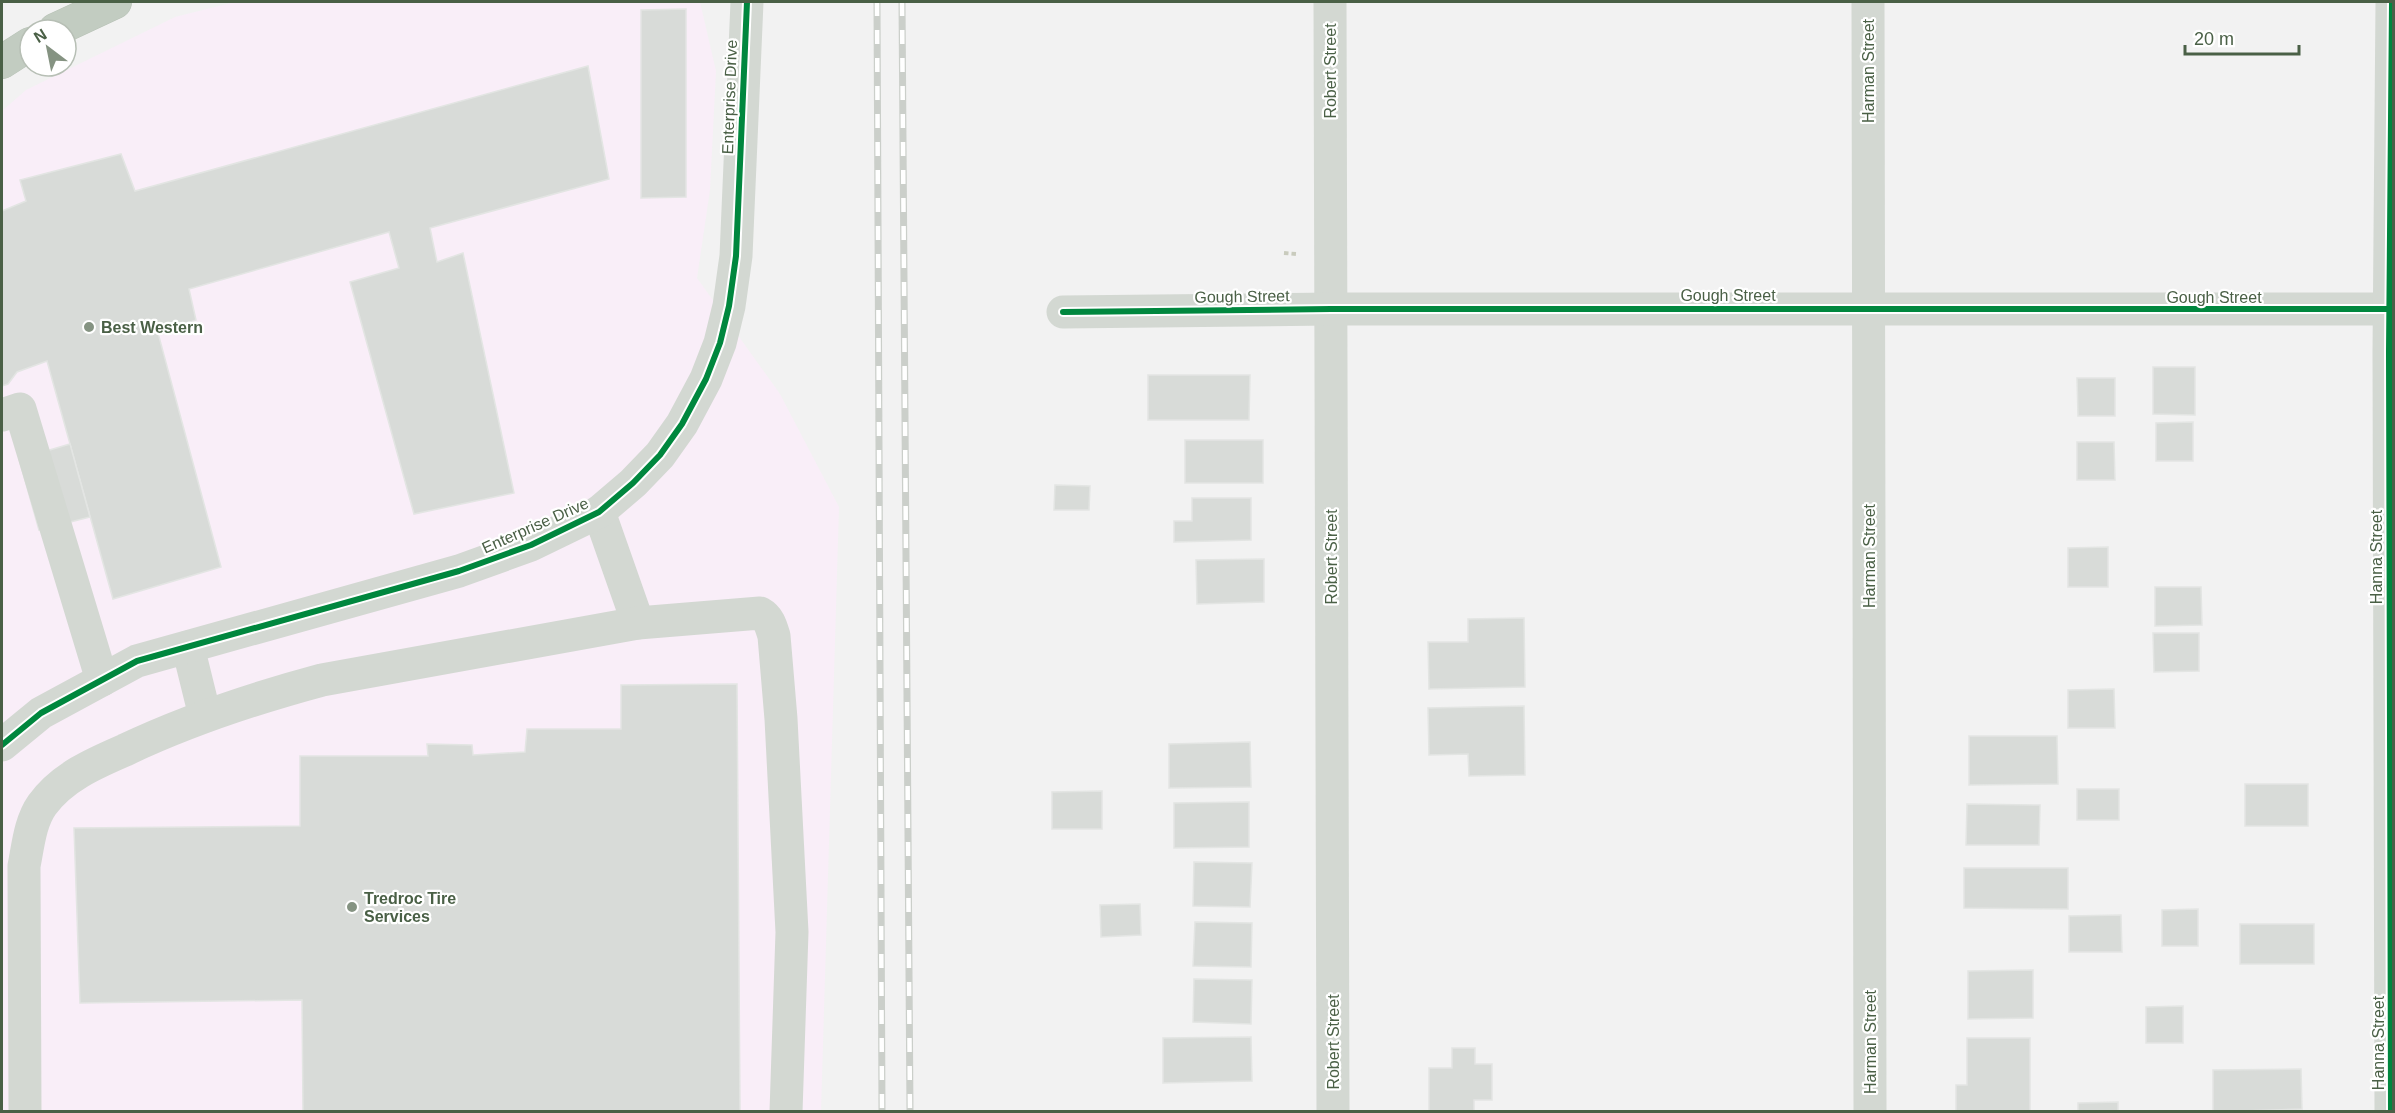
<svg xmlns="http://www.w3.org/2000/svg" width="2395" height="1113" font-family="Arial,sans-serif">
  <rect width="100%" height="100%" fill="#f2f2f2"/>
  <!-- commercial -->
  <path fill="#f9eef8" d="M 235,2 L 700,2 L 716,71 L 710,190 L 697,278 L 780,394 L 839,507 L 821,1111 L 2,1111 L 2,111 L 26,90 L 175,17 Z"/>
  <!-- building -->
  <g fill="#d8dbd8" stroke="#e3e5e3" stroke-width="1.5">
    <path d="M 686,9 L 686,197 L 641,198 L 641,10 Z"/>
    <path d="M 588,66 L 609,179 L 430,228 L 437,262 L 463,253 L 514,493 L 414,514 L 350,282 L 399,268 L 389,232 L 189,289 L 196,320 L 158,333 L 221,567 L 113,599 L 47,361 L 17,372 L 8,384 L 2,386 L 2,211 L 26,201 L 20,180 L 121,154 L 135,191 Z"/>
    <path d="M 2153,367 L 2195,367 L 2195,415 L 2153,414 Z"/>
    <path d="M 1148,375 L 1250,375 L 1249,420 L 1148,420 Z"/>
    <path d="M 2077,378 L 2115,378 L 2115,416 L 2078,416 Z"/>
    <path d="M 2193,422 L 2193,461 L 2156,461 L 2156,423 Z"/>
    <rect x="1185" y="440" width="78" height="43"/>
    <path d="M 2077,442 L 2114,442 L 2115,480 L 2077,480 Z"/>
    <path d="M 70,444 L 90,517 L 39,530 L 19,459 Z"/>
    <path d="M 1055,485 L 1090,486 L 1089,510 L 1054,510 Z"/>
    <path d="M 1192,498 L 1251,498 L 1251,540 L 1174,542 L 1174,521 L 1192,521 Z"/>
    <path d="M 2108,547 L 2108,587 L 2068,587 L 2068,548 Z"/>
    <path d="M 1264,559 L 1264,602 L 1197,604 L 1196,560 Z"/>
    <path d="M 2155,587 L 2201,587 L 2202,625 L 2155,626 Z"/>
    <path d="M 1524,618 L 1525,687 L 1429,689 L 1428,642 L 1468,642 L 1468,619 Z"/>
    <path d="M 2153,633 L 2199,633 L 2199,671 L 2154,672 Z"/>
    <path d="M 737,684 L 740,1112 L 303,1112 L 302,1000 L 80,1003 L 74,828 L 300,826 L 300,756 L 428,756 L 427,744 L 472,745 L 473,755 L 525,752 L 527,729 L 621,729 L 621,685 Z"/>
    <path d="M 2114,689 L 2115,728 L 2068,728 L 2068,690 Z"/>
    <path d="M 1524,706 L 1525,775 L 1469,776 L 1468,754 L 1429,755 L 1428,708 Z"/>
    <path d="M 1969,736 L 2057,736 L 2058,784 L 1969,785 Z"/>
    <path d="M 1250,742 L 1251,787 L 1169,788 L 1169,744 Z"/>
    <rect x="2245" y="784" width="63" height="42"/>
    <rect x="2077" y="789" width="42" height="31"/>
    <path d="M 1102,791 L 1102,829 L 1052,829 L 1052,792 Z"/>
    <path d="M 1249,802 L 1249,847 L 1174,848 L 1174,803 Z"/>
    <path d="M 1967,804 L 2040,805 L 2039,845 L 1966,845 Z"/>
    <path d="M 1194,862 L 1252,863 L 1250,907 L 1193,906 Z"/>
    <path d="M 1964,868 L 2068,868 L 2068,909 L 1964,908 Z"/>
    <path d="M 1140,904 L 1141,935 L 1101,937 L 1100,905 Z"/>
    <path d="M 2198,909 L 2198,946 L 2162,946 L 2162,910 Z"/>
    <path d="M 2121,915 L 2122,952 L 2069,952 L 2069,916 Z"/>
    <path d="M 1195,922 L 1252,923 L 1251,967 L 1193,966 Z"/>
    <rect x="2240" y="924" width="74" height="40"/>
    <path d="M 2033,970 L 2033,1018 L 1968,1019 L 1968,971 Z"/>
    <path d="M 1194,979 L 1252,980 L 1251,1024 L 1193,1022 Z"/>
    <path d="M 2183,1006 L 2183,1043 L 2146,1043 L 2146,1007 Z"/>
    <path d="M 1251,1037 L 1252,1081 L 1163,1083 L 1163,1038 Z"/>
    <path d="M 1967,1038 L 2030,1038 L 2030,1112 L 1956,1112 L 1956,1085 L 1967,1085 Z"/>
    <path d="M 1452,1048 L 1475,1048 L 1475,1064 L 1492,1064 L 1492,1100 L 1474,1100 L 1474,1112 L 1429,1112 L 1429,1068 L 1452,1068 Z"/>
    <path d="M 2301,1069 L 2302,1109 L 2213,1112 L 2213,1070 Z"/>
    <path d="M 2118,1102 L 2118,1112 L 2078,1112 L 2078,1103 Z"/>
  </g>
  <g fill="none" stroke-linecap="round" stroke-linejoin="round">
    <!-- highway casing -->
    <g stroke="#b7c2b6" stroke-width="34">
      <g id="highway">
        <path d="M 55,30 L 115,2"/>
        <path d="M 2,62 L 30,44"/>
      </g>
    </g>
    <!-- path -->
    <path stroke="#c9cbbd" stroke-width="4" stroke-dasharray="4.5 3" stroke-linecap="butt" d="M 1284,253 L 1296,254"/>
    <!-- minor -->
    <g stroke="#d3d8d2" stroke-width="33">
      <path d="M 1330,2 L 1333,1112"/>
      <path d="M 1868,2 L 1870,1112"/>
      <path d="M 1063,312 L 1331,309 L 2394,309"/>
      <path d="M 2,415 L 20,409 L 102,680"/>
      <path d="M 599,512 L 638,623"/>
      <path d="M 188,647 L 205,716"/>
      <path d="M 2,745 L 41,713 L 137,661 L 459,571 L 531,545 L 599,512 L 633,483 L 660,455 L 682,424 L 706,379 L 720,343 L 729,306 L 736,256 L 747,2"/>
      <path d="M 25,1112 L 24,866 C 28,846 30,822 42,805 C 62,777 95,763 125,750 C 188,720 255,698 322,680 L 638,623 L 760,613 C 769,618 771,626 774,636 L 781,719 L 792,932 L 786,1112"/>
      <path d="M 2391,1112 L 2389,352 L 2392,2"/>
    </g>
    <!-- highway -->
    <use href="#highway" stroke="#c2ccc1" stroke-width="33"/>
    <!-- rail casing -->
    <g stroke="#cbcfca" stroke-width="7">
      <g id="rail">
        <path d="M 877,2 L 882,1112"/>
        <path d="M 902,2 L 910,1112"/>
      </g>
    </g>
    <!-- rail -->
    <use href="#rail" stroke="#fff" stroke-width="4.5" stroke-dasharray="14" stroke-linecap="butt"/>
    <!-- cycleway casing -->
    <g stroke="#fff" stroke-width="10">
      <g id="cycleway">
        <path d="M 1063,312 L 1331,309 L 2394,309"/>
        <path d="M 2,745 L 41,713 L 137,661 L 459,571 L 531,545 L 599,512 L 633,483 L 660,455 L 682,424 L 706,379 L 720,343 L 729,306 L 736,256 L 747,2"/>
        <path d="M 2391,1112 L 2389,352 L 2392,2"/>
      </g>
    </g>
    <!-- cycleway -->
    <use href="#cycleway" stroke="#00873e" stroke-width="6"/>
  </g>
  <!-- markers -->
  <g fill="#859382" stroke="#fff" stroke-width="2">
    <circle cx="89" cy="327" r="6"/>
    <circle cx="352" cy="907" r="6"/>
  </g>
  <g text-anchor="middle" stroke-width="4.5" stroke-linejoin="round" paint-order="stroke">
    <!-- street labels -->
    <g font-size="16" fill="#4a6046" stroke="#fff">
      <text transform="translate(1330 71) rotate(-90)" y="6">Robert Street</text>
      <text transform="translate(1868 71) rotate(-90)" y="6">Harman Street</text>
      <text transform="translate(729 97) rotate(-88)" y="6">Enterprise Drive</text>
      <text x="1728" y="301">Gough Street</text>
      <text transform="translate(1242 296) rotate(-1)" y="6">Gough Street</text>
      <text x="2214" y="303">Gough Street</text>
      <text transform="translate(535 525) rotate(-24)" y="6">Enterprise Drive</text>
      <text transform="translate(1869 556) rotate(-90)" y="6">Harman Street</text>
      <text transform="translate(1331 557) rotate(-90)" y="6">Robert Street</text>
      <text transform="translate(2376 557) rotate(-90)" y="6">Hanna Street</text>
      <text transform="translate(1333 1042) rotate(-90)" y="6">Robert Street</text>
      <text transform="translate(1870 1042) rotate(-90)" y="6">Harman Street</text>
      <text transform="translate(2378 1043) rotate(-90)" y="6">Hanna Street</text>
    </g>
    <!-- poi labels -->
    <g font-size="16" font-weight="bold" fill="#4a6046" stroke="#fff" text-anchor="start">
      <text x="101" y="333">Best Western</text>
      <text x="364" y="904">Tredroc Tire<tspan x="364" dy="18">Services</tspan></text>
    </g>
  </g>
  <!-- border -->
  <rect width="2395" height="1113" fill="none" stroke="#4a6046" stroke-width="6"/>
  <!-- north arrow -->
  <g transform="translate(48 48) rotate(328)"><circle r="28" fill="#ffffff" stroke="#b7bfb5" stroke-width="1.5"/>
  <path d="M0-4.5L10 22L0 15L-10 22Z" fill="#859382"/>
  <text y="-9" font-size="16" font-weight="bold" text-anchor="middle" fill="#4a6046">N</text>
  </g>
  <!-- scale -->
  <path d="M2185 45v9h114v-9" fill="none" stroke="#4a6046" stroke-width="3"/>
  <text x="2194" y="45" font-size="18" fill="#4a6046" stroke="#ffffff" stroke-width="4.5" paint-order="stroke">20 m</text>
</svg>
